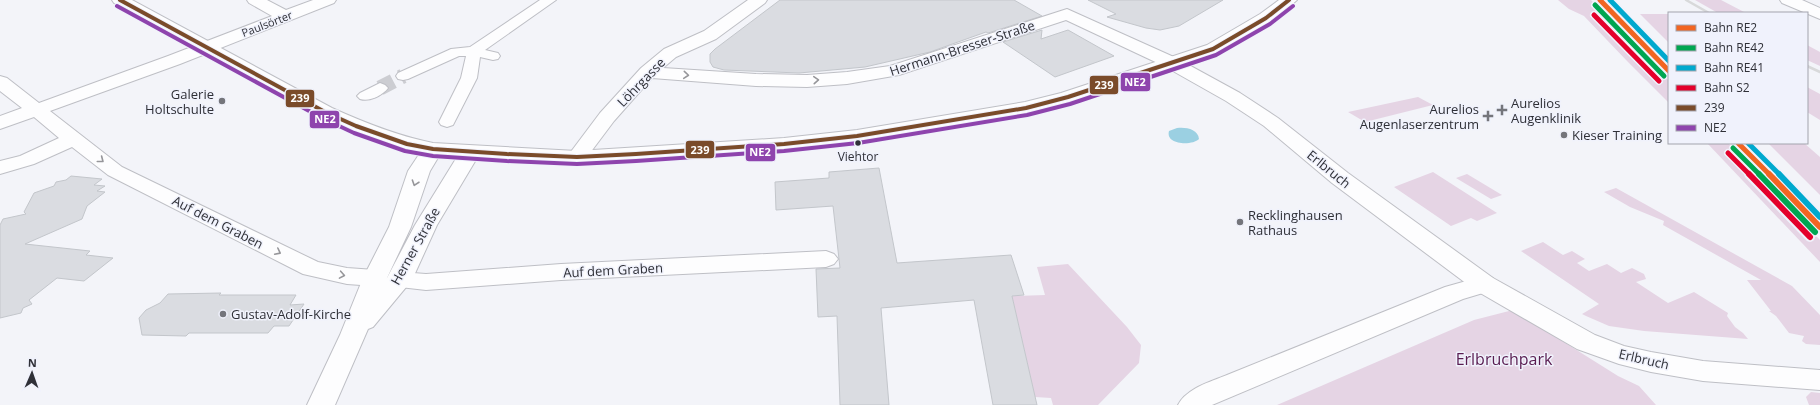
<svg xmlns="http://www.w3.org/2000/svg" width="1820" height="405" font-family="'Open Sans',sans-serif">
  <rect width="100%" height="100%" fill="#f3f4f9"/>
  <!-- green -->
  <g fill="#e5d4e4">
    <path d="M 1558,0 L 1591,0 L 1669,81 L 1669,103 L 1628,62 L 1584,16 L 1569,9 Z"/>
    <path d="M 1695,0 L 1721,0 L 1746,13 L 1718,13 Z"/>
    <path d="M 1640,14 L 1669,14 L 1669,43 Z"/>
    <path d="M 1807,45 L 1820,52 L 1820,66 L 1807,60 Z"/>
    <path d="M 1807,87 L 1820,94 L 1820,120 L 1807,112 Z"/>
    <path d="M 1418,97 L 1433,105 L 1365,122 L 1348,112 Z"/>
    <path d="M 1707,143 L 1728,143 L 1820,240 L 1820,262 Z"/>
    <path d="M 1768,143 L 1804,143 L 1820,157 L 1820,195 Z"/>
    <path d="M 1433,172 L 1497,213 L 1477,221 L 1471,218 L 1451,226 L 1394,187 Z"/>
    <path d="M 1467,174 L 1502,195 L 1491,199 L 1456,178 Z"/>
    <path d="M 1616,188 L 1792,286 L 1820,315 L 1820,345 L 1806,344 L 1802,341 L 1804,336 L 1789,333 L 1776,316 L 1769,311 L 1771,311 L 1747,280 L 1761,280 L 1663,225 L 1664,221 L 1630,207 L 1604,192 Z"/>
    <path d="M 1543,242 L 1563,255 L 1572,251 L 1585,259 L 1577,263 L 1589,271 L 1607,264 L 1621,273 L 1632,268 L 1644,274 L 1646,279 L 1636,282 L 1668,303 L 1694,292 L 1728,313 L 1727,316 L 1735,327 L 1743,333 L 1748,339 L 1644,331 L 1609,326 L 1586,316 L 1582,314 L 1599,304 L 1521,251 Z"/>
    <path d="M 1068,264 L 1127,327 L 1141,345 L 1139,363 L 1098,405 L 1053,405 L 1051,398 L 1035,397 L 1012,296 L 1045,295 L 1037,267 Z"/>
    <path d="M 1513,310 L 1618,376 L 1639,386 L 1656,405 L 1277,405 L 1474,320 Z"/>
    <path d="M 1811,392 L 1820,393 L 1820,405 L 1809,405 L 1806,397 Z"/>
  </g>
  <!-- water -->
  <path fill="#9bd0e2" d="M 1177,128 C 1186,127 1198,129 1199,139 C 1192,146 1165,145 1169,131 Z"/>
  <!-- building -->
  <g fill="#dadce1" stroke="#c3c6cb">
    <path d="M 780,0 L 1014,0 L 1042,16 L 988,33 L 986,32 L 930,52 L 865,67 L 799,73 L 724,70 L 713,67 L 710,62 L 710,54 L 715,49 Z"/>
    <path d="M 1088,0 L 1223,0 L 1179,26 L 1160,30 L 1146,28 L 1107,17 L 1116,14 Z"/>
    <path d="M 1042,30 L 1041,39 L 1068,30 L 1114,56 L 1055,77 L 1003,42 Z"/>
    <path d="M 879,168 L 897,263 L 1011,255 L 1024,295 L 1012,296 L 1037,405 L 993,405 L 974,300 L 881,308 L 889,405 L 840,405 L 837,316 L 818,317 L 816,269 L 840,268 L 833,206 L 776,210 L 775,182 L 829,178 L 829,172 Z"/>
    <path d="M 71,176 L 102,179 L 94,185 L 105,186 L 97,191 L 105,192 L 87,206 L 82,219 L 25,244 L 90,251 L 86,255 L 113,258 L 84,281 L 57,278 L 29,300 L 32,304 L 23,308 L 21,313 L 0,318 L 0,225 L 3,219 L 26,214 L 24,212 L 34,193 L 54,186 L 56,182 L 66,180 Z"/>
    <path d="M 221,293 L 219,295 L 296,295 L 290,305 L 304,304 L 289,326 L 274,326 L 268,333 L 189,333 L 186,336 L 142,335 L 139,318 L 146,310 L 160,303 L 168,294 Z"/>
  </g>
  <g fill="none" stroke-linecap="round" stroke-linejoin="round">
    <!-- pedestrian-tunnel -->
    <path stroke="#cccdd2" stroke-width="15" stroke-dasharray="15 8" stroke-linecap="butt" d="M 380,88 L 403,76"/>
    <!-- pedestrian casing -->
    <g stroke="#bebfc5" stroke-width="2">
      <g id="pedestrian">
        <path d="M 540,0 L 556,0 L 485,50 L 498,53 L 500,56 L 498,59 L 493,60 L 480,57 L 477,78 L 453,125 L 447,127 L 441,125 L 439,122 L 461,78 L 466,56 L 459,56 L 408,79 L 403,80 L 398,79 L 396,76 L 398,73 L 451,49 L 470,47 Z"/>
        <path d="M 380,83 L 385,85 L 388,88 C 382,96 369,102 360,99 L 357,96 L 360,93 Z"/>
      </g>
    </g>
    <!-- minor casing -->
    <g stroke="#bebfc5" stroke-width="2">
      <g id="minor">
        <path d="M 247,0 L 267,0 L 286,10 L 313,0 L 336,0 L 334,3 L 180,64 L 50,111 L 122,167 L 318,262 L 347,268 L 375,270 L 384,272 L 387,278 L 384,284 L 375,286 L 347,284 L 303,274 L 108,175 L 72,147 L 34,164 L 0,174 L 0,161 L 20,156 L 59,138 L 34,117 L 0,129 L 0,116 L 22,108 L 0,91 L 0,76 L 7,78 L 39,103 L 168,56 L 272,16 L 249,3 Z"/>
        <path d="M 748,0 L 767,0 L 765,3 L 716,39 L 676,57 L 663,68 L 756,74 L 807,75 L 847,72 L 890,66 L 1067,9 L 1176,58 L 1179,62 L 1176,66 L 1170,67 L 1164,66 L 1066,20 L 899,75 L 847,84 L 807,87 L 756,86 L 652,78 L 614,121 L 584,161 L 577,163 L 570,161 L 567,157 L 600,113 L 641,68 L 664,49 L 704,31 Z"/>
        <path d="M 1780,0 L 1802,0 L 1820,8 L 1820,19 L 1782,3 Z"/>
        <path d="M 826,251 L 834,254 L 838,259 L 834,264 L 826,267 L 561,280 L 426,290 L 391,286 L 388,280 L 391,274 L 400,272 L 426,274 L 561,264 Z"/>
        <path d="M 1484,276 L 1493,278 L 1496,284 L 1493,290 L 1463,299 L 1212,405 L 1178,405 C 1187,388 1210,382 1227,375 L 1445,287 Z"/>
      </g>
    </g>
    <!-- tertiary casing -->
    <g stroke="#bebfc5" stroke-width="2">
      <path id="tertiary" d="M 1170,57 L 1176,58 L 1240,93 L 1278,118 L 1348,173 L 1493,278 L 1595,335 L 1624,346 L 1651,352 L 1703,361 L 1820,370 L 1820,390 L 1703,381 L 1651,372 L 1619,364 L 1577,349 L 1475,290 L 1332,183 L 1264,126 L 1226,101 L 1164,66 L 1161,62 L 1164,58 Z"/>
    </g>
    <!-- secondary casing -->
    <g stroke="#bebfc5" stroke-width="2">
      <path id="secondary" d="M 112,0 L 132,0 L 332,108 C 365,123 398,136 433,143 L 577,151 L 784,138 L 857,130 L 1025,102 L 1061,93 L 1207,45 L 1260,14 L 1279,0 L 1297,0 L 1272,22 L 1219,53 L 1075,101 L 1026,114 L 857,142 L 784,150 L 577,163 L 477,158 L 437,225 L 412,280 L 373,327 L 368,329 L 335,405 L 307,405 L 340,335 L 363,278 L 389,227 L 408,171 L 420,153 C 385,146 351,131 318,116 L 114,3 ZM 439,156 L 457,157 L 415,225 L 386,280 L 411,227 L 430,171 Z"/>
    </g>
    <!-- pedestrian -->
    <use href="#pedestrian" fill="#fdfdfe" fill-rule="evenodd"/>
    <!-- minor -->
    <use href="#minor" fill="#fdfdfe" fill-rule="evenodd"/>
    <!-- tertiary -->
    <use href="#tertiary" fill="#fdfdfe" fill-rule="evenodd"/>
    <!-- secondary -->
    <use href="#secondary" fill="#fdfdfe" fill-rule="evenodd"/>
    <!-- rail -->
    <g stroke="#d8d9da" stroke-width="2.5">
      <path d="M 1686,0 L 1709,13"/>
      <path d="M 1807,66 L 1820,72"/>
    </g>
    <!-- bus-1 casing -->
    <g stroke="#f0f2fc" stroke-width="6">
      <path id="bus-1" d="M 120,0 L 325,112 L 356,126 L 407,144 L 433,149 L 507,154 L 577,157 L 636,154 L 784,144 L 857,136 L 1026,108 L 1068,97 L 1213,49 L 1266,18 L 1289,0"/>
    </g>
    <!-- bus-2 casing -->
    <g stroke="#f0f2fc" stroke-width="6">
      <path id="bus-2" d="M 117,6 L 322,118 L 354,133 L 405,151 L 433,156 L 507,161 L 577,164 L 636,161 L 784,151 L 858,143 L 1027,115 L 1070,104 L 1216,55 L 1270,24 L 1293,6"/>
    </g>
    <!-- bus-1 -->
    <use href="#bus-1" stroke="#7a4b2a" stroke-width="4"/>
    <!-- bus-2 -->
    <use href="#bus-2" stroke="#8e44ad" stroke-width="4"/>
    <!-- rail-1-far1 casing -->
    <g stroke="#f0f2fc" stroke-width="8">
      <g id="rail-1-far1">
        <path d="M 1600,0 L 1669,71"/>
        <path d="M 1738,143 L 1770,175"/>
      </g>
    </g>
    <!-- rail-1 casing -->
    <g stroke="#f0f2fc" stroke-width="10">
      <path id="rail-1" d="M 1769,174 L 1820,227"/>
    </g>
    <!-- rail-2-far1 casing -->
    <g stroke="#f0f2fc" stroke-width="8">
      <g id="rail-2-far1">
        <path d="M 1595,5 L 1664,76"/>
        <path d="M 1733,148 L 1760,175"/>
      </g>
    </g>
    <!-- rail-2 casing -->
    <g stroke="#f0f2fc" stroke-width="10">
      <path id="rail-2" d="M 1759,174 L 1815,232"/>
    </g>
    <!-- rail-3-far1 casing -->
    <g stroke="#f0f2fc" stroke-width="8">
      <g id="rail-3-far1">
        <path d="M 1610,0 L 1669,61"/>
        <path d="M 1748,143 L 1780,175"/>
      </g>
    </g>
    <!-- rail-3 casing -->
    <g stroke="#f0f2fc" stroke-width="10">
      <path id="rail-3" d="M 1779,174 L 1820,217"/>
    </g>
    <!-- rail-4-far1 casing -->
    <g stroke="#f0f2fc" stroke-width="8">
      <g id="rail-4-far1">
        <path d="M 1594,15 L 1659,81"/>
        <path d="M 1728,153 L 1750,175"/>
      </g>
    </g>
    <!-- rail-4 casing -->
    <g stroke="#f0f2fc" stroke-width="10">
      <path id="rail-4" d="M 1749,174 L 1810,237"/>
    </g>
    <!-- rail-1-far1 -->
    <use href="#rail-1-far1" stroke="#f26522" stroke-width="5"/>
    <!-- rail-1 -->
    <use href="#rail-1" stroke="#f26522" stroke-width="6"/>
    <!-- rail-2-far1 -->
    <use href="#rail-2-far1" stroke="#00a651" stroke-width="5"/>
    <!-- rail-2 -->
    <use href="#rail-2" stroke="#00a651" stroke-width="6"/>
    <!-- rail-3-far1 -->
    <use href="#rail-3-far1" stroke="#00a9ce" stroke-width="5"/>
    <!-- rail-3 -->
    <use href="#rail-3" stroke="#00a9ce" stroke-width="6"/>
    <!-- rail-4-far1 -->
    <use href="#rail-4-far1" stroke="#e4002b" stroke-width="5"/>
    <!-- rail-4 -->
    <use href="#rail-4" stroke="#e4002b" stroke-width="6"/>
  </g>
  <!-- one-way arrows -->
  <defs><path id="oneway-chevron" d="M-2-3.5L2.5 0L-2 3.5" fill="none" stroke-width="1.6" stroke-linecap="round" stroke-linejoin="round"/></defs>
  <g stroke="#96969a">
    <use href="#oneway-chevron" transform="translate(686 75) rotate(5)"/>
    <use href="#oneway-chevron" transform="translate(816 80) rotate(-4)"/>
    <use href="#oneway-chevron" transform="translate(101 160) rotate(38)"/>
    <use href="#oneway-chevron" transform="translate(415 183) rotate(109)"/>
    <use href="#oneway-chevron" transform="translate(278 252) rotate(27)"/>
    <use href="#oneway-chevron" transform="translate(342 275) rotate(10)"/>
  </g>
  <!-- markers -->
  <g fill="#74757b" stroke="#f0f2fc" stroke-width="1.5">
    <circle cx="222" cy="101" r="4"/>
    <path d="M1500 104h4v4h4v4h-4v4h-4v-4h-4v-4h4z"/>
    <path d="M1486 110h4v4h4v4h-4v4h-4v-4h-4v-4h4z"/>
    <circle cx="1564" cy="135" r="4"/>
    <circle cx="1240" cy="222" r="4"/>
    <circle cx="223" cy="314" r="4"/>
  </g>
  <circle fill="#2f3037" stroke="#f0f2fc" stroke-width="1.5" cx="858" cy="143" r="3.5"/>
  <g text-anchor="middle" stroke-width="3" stroke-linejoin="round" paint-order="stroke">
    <!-- far-street labels -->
    <g font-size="11" fill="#2f3037" stroke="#f0f2fc">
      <text transform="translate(267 24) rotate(-21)" y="4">Paulsörter</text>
    </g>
    <!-- bus labels -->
    <g font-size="12" fill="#2f3037" stroke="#f0f2fc">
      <text x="858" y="161">Viehtor</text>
    </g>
    <!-- street labels -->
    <g font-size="13" fill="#2f3037" stroke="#f0f2fc">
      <text transform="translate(962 48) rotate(-18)" y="5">Hermann-Bresser-Straße</text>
      <text transform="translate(641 82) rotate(-46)" y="5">Löhrgasse</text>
      <text transform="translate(1329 169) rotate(39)" y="5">Erlbruch</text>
      <text transform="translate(218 222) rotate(27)" y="5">Auf dem Graben</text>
      <text transform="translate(415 246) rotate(-61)" y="5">Herner Straße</text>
      <text transform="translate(613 270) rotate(-3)" y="5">Auf dem Graben</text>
      <text transform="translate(1644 359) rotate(13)" y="5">Erlbruch</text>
    </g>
    <!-- poi labels -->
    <g font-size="13" fill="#2f3037" stroke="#f0f2fc" text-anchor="start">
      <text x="214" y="99" text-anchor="end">Galerie<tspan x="214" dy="15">Holtschulte</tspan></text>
      <text x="1511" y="108">Aurelios<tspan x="1511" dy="15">Augenklinik</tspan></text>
      <text x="1479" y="114" text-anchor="end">Aurelios<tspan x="1479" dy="15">Augenlaserzentrum</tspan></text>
      <text x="1572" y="140">Kieser Training</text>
      <text x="1248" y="220">Recklinghausen<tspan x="1248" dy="15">Rathaus</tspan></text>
      <text x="231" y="319">Gustav-Adolf-Kirche</text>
    </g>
    <!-- near-park labels -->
    <g font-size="16" fill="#591c50" stroke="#f0f2fc">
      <text x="1504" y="365">Erlbruchpark</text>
    </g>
  </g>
  <g stroke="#f0f2fc" stroke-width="1.5">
    <rect x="1120" y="72" width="31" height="20" rx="4" fill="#8e44ad"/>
    <rect x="1089" y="75" width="30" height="20" rx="4" fill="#7a4b2a"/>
    <rect x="285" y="89" width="30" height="19" rx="4" fill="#7a4b2a"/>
    <rect x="309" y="110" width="31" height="19" rx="4" fill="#8e44ad"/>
    <rect x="685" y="140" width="30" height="19" rx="4" fill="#7a4b2a"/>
    <rect x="745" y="143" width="31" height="19" rx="4" fill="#8e44ad"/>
  </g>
  <g font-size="11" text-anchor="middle" font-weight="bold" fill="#fff">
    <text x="1135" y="86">NE2</text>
    <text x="1104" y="89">239</text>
    <text x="300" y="102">239</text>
    <text x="325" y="123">NE2</text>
    <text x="700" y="154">239</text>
    <text x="760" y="156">NE2</text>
  </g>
  <!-- legend -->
  <rect x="1668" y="12" width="140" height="132" fill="#f0f2fc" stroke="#a3a4ad"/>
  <rect x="1676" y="25" width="20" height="6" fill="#f26522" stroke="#a3a4ad"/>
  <text x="1704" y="32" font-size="12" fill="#2f3037">Bahn RE2</text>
  <rect x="1676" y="45" width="20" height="6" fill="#00a651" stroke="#a3a4ad"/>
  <text x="1704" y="52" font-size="12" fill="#2f3037">Bahn RE42</text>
  <rect x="1676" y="65" width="20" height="6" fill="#00a9ce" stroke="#a3a4ad"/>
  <text x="1704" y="72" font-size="12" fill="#2f3037">Bahn RE41</text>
  <rect x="1676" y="85" width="20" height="6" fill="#e4002b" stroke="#a3a4ad"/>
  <text x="1704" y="92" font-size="12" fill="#2f3037">Bahn S2</text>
  <rect x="1676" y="105" width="20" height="6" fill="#7a4b2a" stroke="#a3a4ad"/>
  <text x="1704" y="112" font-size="12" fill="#2f3037">239</text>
  <rect x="1676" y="125" width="20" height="6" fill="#8e44ad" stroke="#a3a4ad"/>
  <text x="1704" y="132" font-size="12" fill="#2f3037">NE2</text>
  <!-- north arrow -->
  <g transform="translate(32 373) rotate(2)" stroke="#f0f2fc" stroke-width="3" paint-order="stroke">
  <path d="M0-3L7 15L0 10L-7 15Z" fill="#2f3037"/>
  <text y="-6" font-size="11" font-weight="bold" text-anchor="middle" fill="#2f3037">N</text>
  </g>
</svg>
